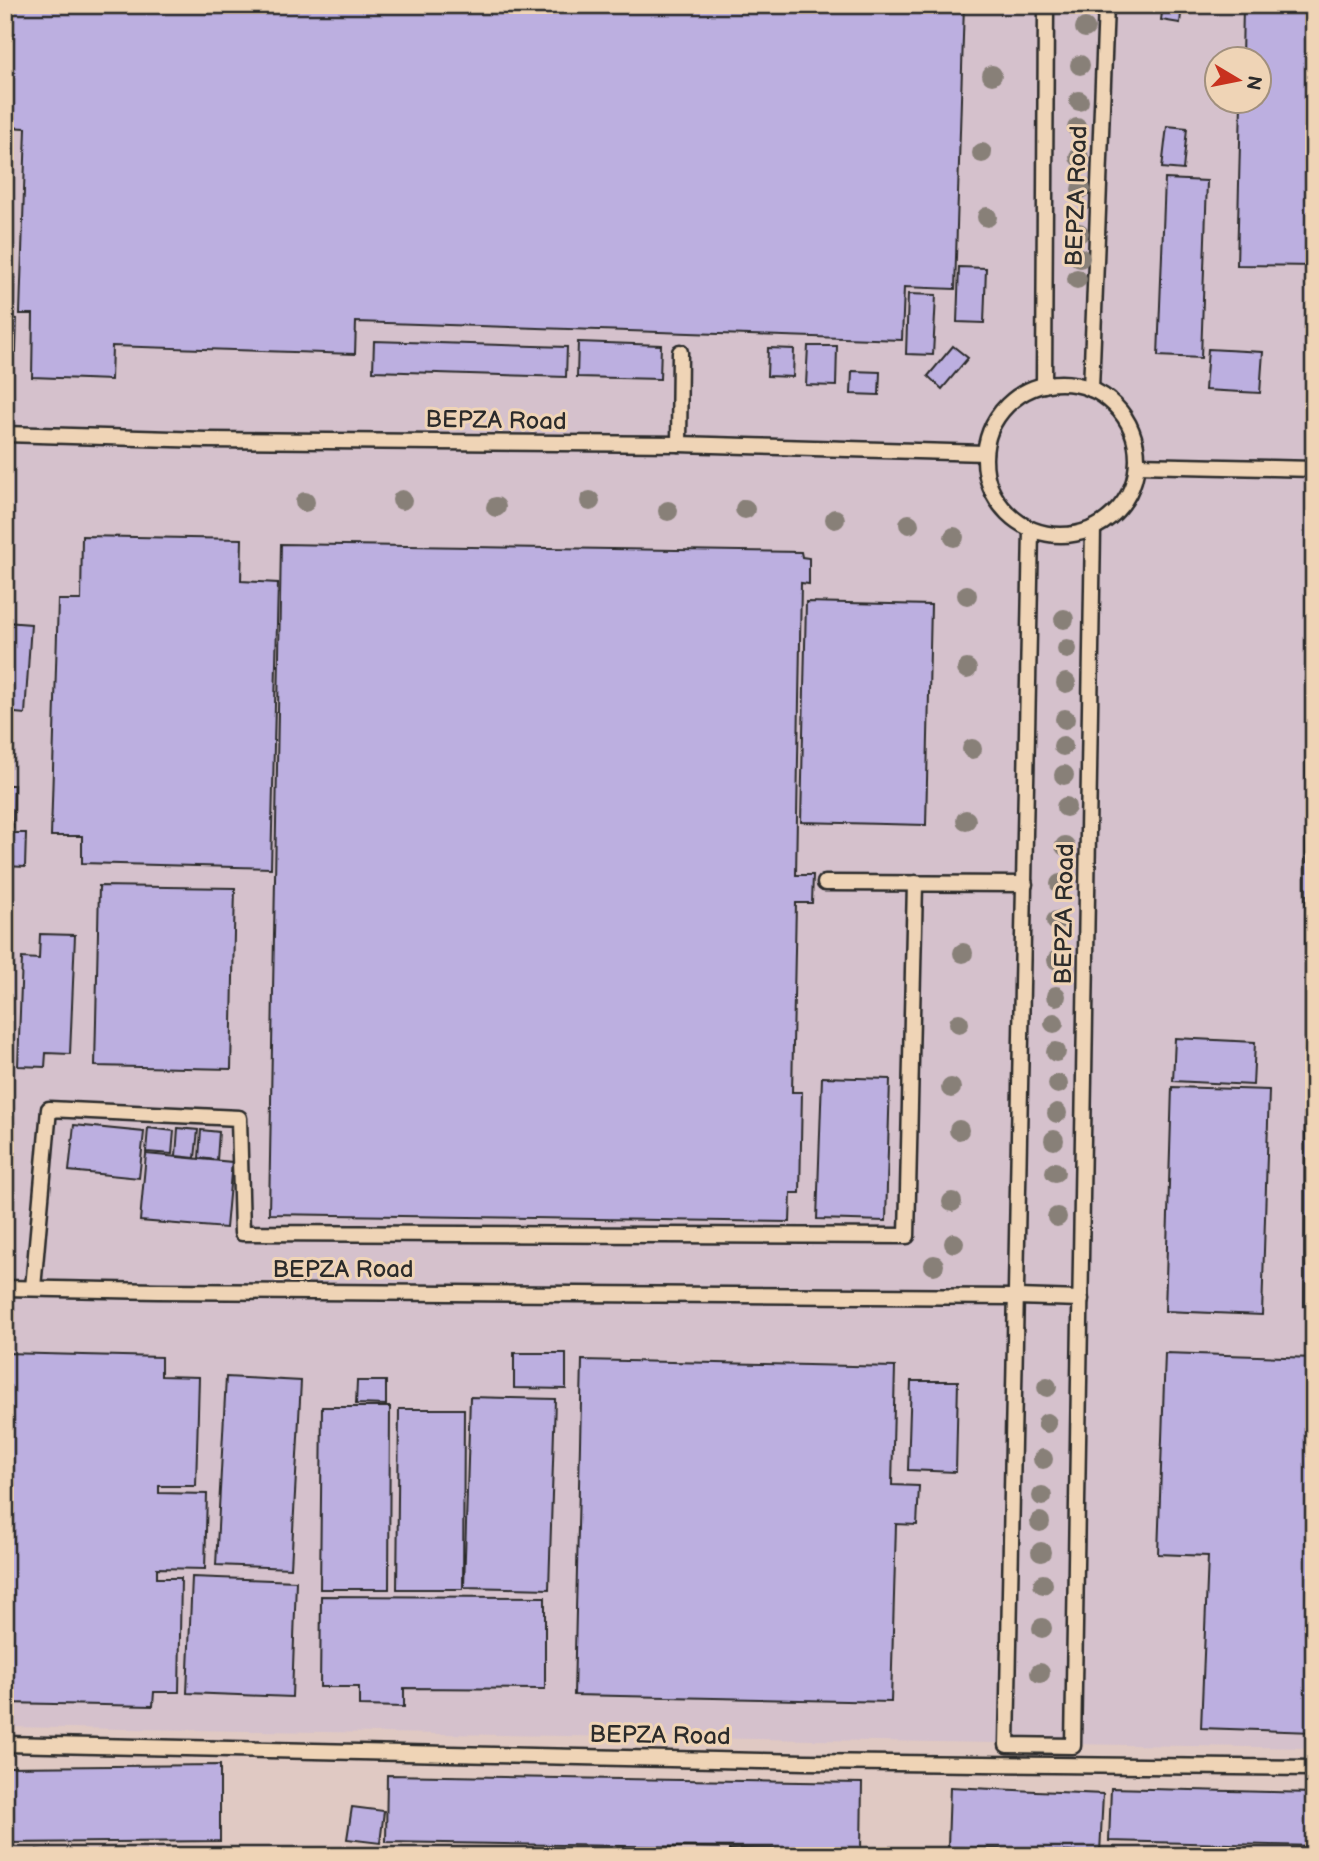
<svg xmlns="http://www.w3.org/2000/svg" width="1319" height="1861" font-family="'Balsamiq Sans',sans-serif">
  <rect width="100%" height="100%" fill="#e0c9c3"/>
  <filter id="ink" filterUnits="userSpaceOnUse"><feTurbulence type="fractalNoise" baseFrequency=".0143" numOctaves="2"/><feDisplacementMap in="SourceGraphic" scale="14" xChannelSelector="R" yChannelSelector="G"/><feConvolveMatrix kernelMatrix="1 2 1 2 8 2 1 2 1" color-interpolation-filters="sRGB"/></filter>
  <g filter="url(#ink)">
    <!-- built -->
    <path fill="#d5c1cc" fill-rule="evenodd" d="M 5,5 L 1314,5 L 1314,1748 L 5,1727 ZM 1218,60 L 1260,60 L 1260,102 L 1218,102 Z"/>
    <!-- building -->
    <g fill="#bcafe0" stroke="#2b2b2b" stroke-width="2">
      <path d="M 5,5 L 964,5 L 955,289 L 904,287 L 902,340 L 356,322 L 355,354 L 112,346 L 111,380 L 32,377 L 33,314 L 20,314 L 26,128 L 5,127 Z"/>
      <path d="M 1163,5 L 1182,5 L 1180,23 L 1161,20 Z"/>
      <path d="M 1243,5 L 1314,5 L 1314,266 L 1237,265 L 1241,102 L 1260,102 L 1260,60 L 1242,60 Z"/>
      <path d="M 1167,126 L 1187,128 L 1183,170 L 1162,168 Z"/>
      <path d="M 1165,179 L 1207,181 L 1201,358 L 1158,356 Z"/>
      <path d="M 959,267 L 986,268 L 984,323 L 957,322 Z"/>
      <path d="M 5,271 L 14,272 L 13,306 L 5,306 Z"/>
      <path d="M 908,294 L 936,295 L 933,355 L 906,354 Z"/>
      <path d="M 5,318 L 17,319 L 16,352 L 5,352 Z"/>
      <path d="M 374,341 L 567,347 L 566,377 L 373,371 Z"/>
      <path d="M 578,342 L 661,345 L 660,379 L 577,377 Z"/>
      <path d="M 808,346 L 837,346 L 836,386 L 806,385 Z"/>
      <path d="M 953,346 L 968,358 L 942,389 L 928,376 Z"/>
      <path d="M 1309,346 L 1314,347 L 1314,384 L 1307,384 Z"/>
      <path d="M 768,348 L 794,349 L 793,377 L 767,376 Z"/>
      <path d="M 1208,349 L 1263,352 L 1260,393 L 1205,390 Z"/>
      <path d="M 852,371 L 880,372 L 879,395 L 851,394 Z"/>
      <path d="M 82,536 L 242,539 L 241,581 L 278,583 L 271,868 L 82,863 L 82,836 L 51,836 L 58,600 L 81,600 Z"/>
      <path d="M 281,544 L 801,552 L 802,557 L 809,558 L 809,584 L 801,583 L 796,875 L 813,875 L 812,903 L 796,903 L 792,1092 L 802,1092 L 800,1193 L 791,1193 L 790,1222 L 269,1214 Z"/>
      <path d="M 1307,597 L 1314,598 L 1314,1306 L 1304,1306 Z"/>
      <path d="M 806,602 L 931,605 L 926,825 L 801,822 Z"/>
      <path d="M 5,622 L 31,624 L 25,714 L 5,712 Z"/>
      <path d="M 5,785 L 14,785 L 13,828 L 5,828 Z"/>
      <path d="M 5,833 L 26,833 L 25,867 L 5,866 Z"/>
      <path d="M 99,886 L 235,888 L 231,1069 L 95,1066 Z"/>
      <path d="M 40,934 L 75,935 L 70,1054 L 46,1053 L 45,1067 L 18,1066 L 22,958 L 39,959 Z"/>
      <path d="M 1175,1038 L 1255,1042 L 1253,1085 L 1173,1081 Z"/>
      <path d="M 822,1077 L 890,1079 L 886,1221 L 817,1219 Z"/>
      <path d="M 1172,1087 L 1269,1090 L 1262,1315 L 1165,1311 Z"/>
      <path d="M 74,1125 L 144,1132 L 139,1178 L 69,1171 Z"/>
      <path d="M 148,1128 L 174,1131 L 172,1154 L 146,1152 Z"/>
      <path d="M 178,1128 L 198,1130 L 195,1158 L 176,1156 Z"/>
      <path d="M 201,1130 L 219,1132 L 217,1160 L 199,1158 Z"/>
      <path d="M 146,1154 L 232,1162 L 226,1228 L 140,1221 Z"/>
      <path d="M 5,1353 L 161,1357 L 161,1376 L 199,1377 L 196,1486 L 159,1486 L 159,1493 L 207,1494 L 205,1569 L 157,1568 L 157,1578 L 181,1578 L 179,1692 L 154,1692 L 153,1706 L 5,1703 Z"/>
      <path d="M 514,1353 L 566,1353 L 566,1389 L 514,1388 Z"/>
      <path d="M 1165,1353 L 1314,1358 L 1314,1732 L 1201,1728 L 1208,1556 L 1158,1554 Z"/>
      <path d="M 582,1360 L 895,1367 L 892,1485 L 919,1486 L 917,1525 L 896,1524 L 891,1702 L 574,1695 Z"/>
      <path d="M 226,1377 L 301,1381 L 291,1568 L 216,1565 Z"/>
      <path d="M 357,1381 L 386,1381 L 386,1405 L 356,1404 Z"/>
      <path d="M 911,1381 L 958,1381 L 956,1472 L 908,1470 Z"/>
      <path d="M 470,1397 L 555,1399 L 549,1589 L 464,1587 Z"/>
      <path d="M 322,1407 L 390,1407 L 389,1589 L 320,1589 Z"/>
      <path d="M 399,1409 L 464,1409 L 463,1589 L 397,1589 Z"/>
      <path d="M 192,1577 L 296,1581 L 292,1697 L 187,1693 Z"/>
      <path d="M 321,1596 L 545,1597 L 545,1689 L 404,1688 L 404,1707 L 359,1706 L 359,1687 L 320,1687 Z"/>
      <path d="M 220,1765 L 220,1841 L 5,1843 L 5,1767 Z"/>
      <path d="M 387,1775 L 862,1783 L 861,1850 L 386,1842 Z"/>
      <path d="M 950,1787 L 1103,1794 L 1100,1853 L 948,1847 Z"/>
      <path d="M 1111,1788 L 1314,1793 L 1314,1846 L 1109,1841 Z"/>
      <path d="M 352,1807 L 384,1811 L 380,1843 L 347,1839 Z"/>
      <path d="M 787,1849 L 853,1853 L 853,1856 L 786,1856 Z"/>
      <path d="M 37,1850 L 57,1853 L 57,1856 L 37,1856 Z"/>
      <path d="M 594,1850 L 663,1851 L 663,1856 L 594,1856 Z"/>
      <path d="M 729,1850 L 782,1852 L 782,1856 L 729,1856 Z"/>
      <path d="M 1104,1851 L 1132,1855 L 1132,1856 L 1103,1856 Z"/>
      <path d="M 1141,1851 L 1174,1856 L 1140,1856 Z"/>
    </g>
    <g fill="none" stroke-linecap="round" stroke-linejoin="round">
      <!-- lane casing -->
      <g stroke="#2b2b2b" stroke-width="19">
        <g id="lane">
          <circle cx="1061" cy="459" r="76"/>
          <path d="M 1044,385 L 1046,5"/>
          <path d="M 1091,389 L 1106,5"/>
          <path d="M 5,434 L 206,440 L 679,444 L 985,453"/>
          <path d="M 679,444 L 680,352"/>
          <path d="M 1137,465 L 1314,469"/>
          <path d="M 1031,530 L 1007,1745 L 1073,1746 L 1093,528"/>
          <path d="M 825,883 L 1025,884"/>
          <path d="M 5,1288 L 158,1291 L 1017,1297 L 1081,1299"/>
          <path d="M 33,1288 L 49,1109 L 239,1118 L 242,1233 L 907,1236 L 915,883"/>
          <path d="M 5,1744 L 805,1762 L 1314,1768"/>
        </g>
      </g>
      <!-- lane -->
      <use href="#lane" stroke="#efd4b6" stroke-width="14"/>
    </g>
    <!-- trees -->
    <g fill="#888078">
      <circle cx="1085" cy="28" r="10"/>
      <circle cx="1080" cy="65" r="10"/>
      <circle cx="992" cy="75" r="10"/>
      <circle cx="1079" cy="101" r="10"/>
      <circle cx="1077" cy="128" r="10"/>
      <circle cx="982" cy="153" r="10"/>
      <circle cx="1079" cy="157" r="10"/>
      <circle cx="1081" cy="189" r="10"/>
      <circle cx="987" cy="217" r="10"/>
      <circle cx="1079" cy="233" r="10"/>
      <circle cx="1080" cy="258" r="10"/>
      <circle cx="1077" cy="279" r="10"/>
      <circle cx="402" cy="500" r="10"/>
      <circle cx="590" cy="501" r="10"/>
      <circle cx="305" cy="502" r="10"/>
      <circle cx="496" cy="507" r="10"/>
      <circle cx="745" cy="509" r="10"/>
      <circle cx="668" cy="511" r="10"/>
      <circle cx="835" cy="519" r="10"/>
      <circle cx="909" cy="524" r="10"/>
      <circle cx="954" cy="537" r="10"/>
      <circle cx="967" cy="595" r="10"/>
      <circle cx="1064" cy="619" r="10"/>
      <circle cx="1067" cy="649" r="10"/>
      <circle cx="967" cy="669" r="10"/>
      <circle cx="1066" cy="683" r="10"/>
      <circle cx="1065" cy="719" r="10"/>
      <circle cx="1063" cy="746" r="10"/>
      <circle cx="972" cy="749" r="10"/>
      <circle cx="1064" cy="775" r="10"/>
      <circle cx="1066" cy="807" r="10"/>
      <circle cx="966" cy="820" r="10"/>
      <circle cx="1065" cy="846" r="10"/>
      <circle cx="1060" cy="884" r="10"/>
      <circle cx="1056" cy="921" r="10"/>
      <circle cx="963" cy="953" r="10"/>
      <circle cx="1057" cy="960" r="10"/>
      <circle cx="1056" cy="996" r="10"/>
      <circle cx="959" cy="1023" r="10"/>
      <circle cx="1054" cy="1023" r="10"/>
      <circle cx="1056" cy="1052" r="10"/>
      <circle cx="1058" cy="1084" r="10"/>
      <circle cx="951" cy="1088" r="10"/>
      <circle cx="1057" cy="1113" r="10"/>
      <circle cx="959" cy="1130" r="10"/>
      <circle cx="1054" cy="1140" r="10"/>
      <circle cx="1055" cy="1172" r="10"/>
      <circle cx="952" cy="1202" r="10"/>
      <circle cx="1057" cy="1217" r="10"/>
      <circle cx="954" cy="1243" r="10"/>
      <circle cx="934" cy="1265" r="10"/>
      <circle cx="1047" cy="1387" r="10"/>
      <circle cx="1047" cy="1423" r="10"/>
      <circle cx="1043" cy="1459" r="10"/>
      <circle cx="1042" cy="1496" r="10"/>
      <circle cx="1040" cy="1522" r="10"/>
      <circle cx="1041" cy="1552" r="10"/>
      <circle cx="1043" cy="1584" r="10"/>
      <circle cx="1042" cy="1628" r="10"/>
      <circle cx="1040" cy="1673" r="10"/>
    </g>
  </g>
  <g text-anchor="middle" stroke-width="6" stroke-linejoin="round" paint-order="stroke">
    <!-- street labels -->
    <g font-size="24" fill="#2b2b2b" stroke="#efd4b6">
      <text transform="translate(1076 196) rotate(-88)" y="8">BEPZA Road</text>
      <text transform="translate(496 420) rotate(1)" y="8">BEPZA Road</text>
      <text transform="translate(1064 914) rotate(-89)" y="8">BEPZA Road</text>
      <text x="343" y="1277">BEPZA Road</text>
      <text transform="translate(660 1735) rotate(1)" y="8">BEPZA Road</text>
    </g>
  </g>
  <!-- margin -->
  <rect width="1319" height="1861" fill="none" stroke="#efd4b6" stroke-width="28"/>
  <rect x="14" y="14" width="1291" height="1833" fill="none" stroke="#2b2b2b" stroke-width="2.5" filter="url(#ink)"/>
  <!-- north arrow -->
  <g transform="translate(1238 80) rotate(100)"><circle r="33" fill="#efd4b6" stroke="#a1907e" stroke-width="2"/>
  <path d="M0-5L12 26L0 18L-12 26Z" fill="#c8321e"/>
  <text y="-10" font-size="19" font-weight="bold" text-anchor="middle" fill="#2b2b2b">N</text>
  </g>
</svg>
